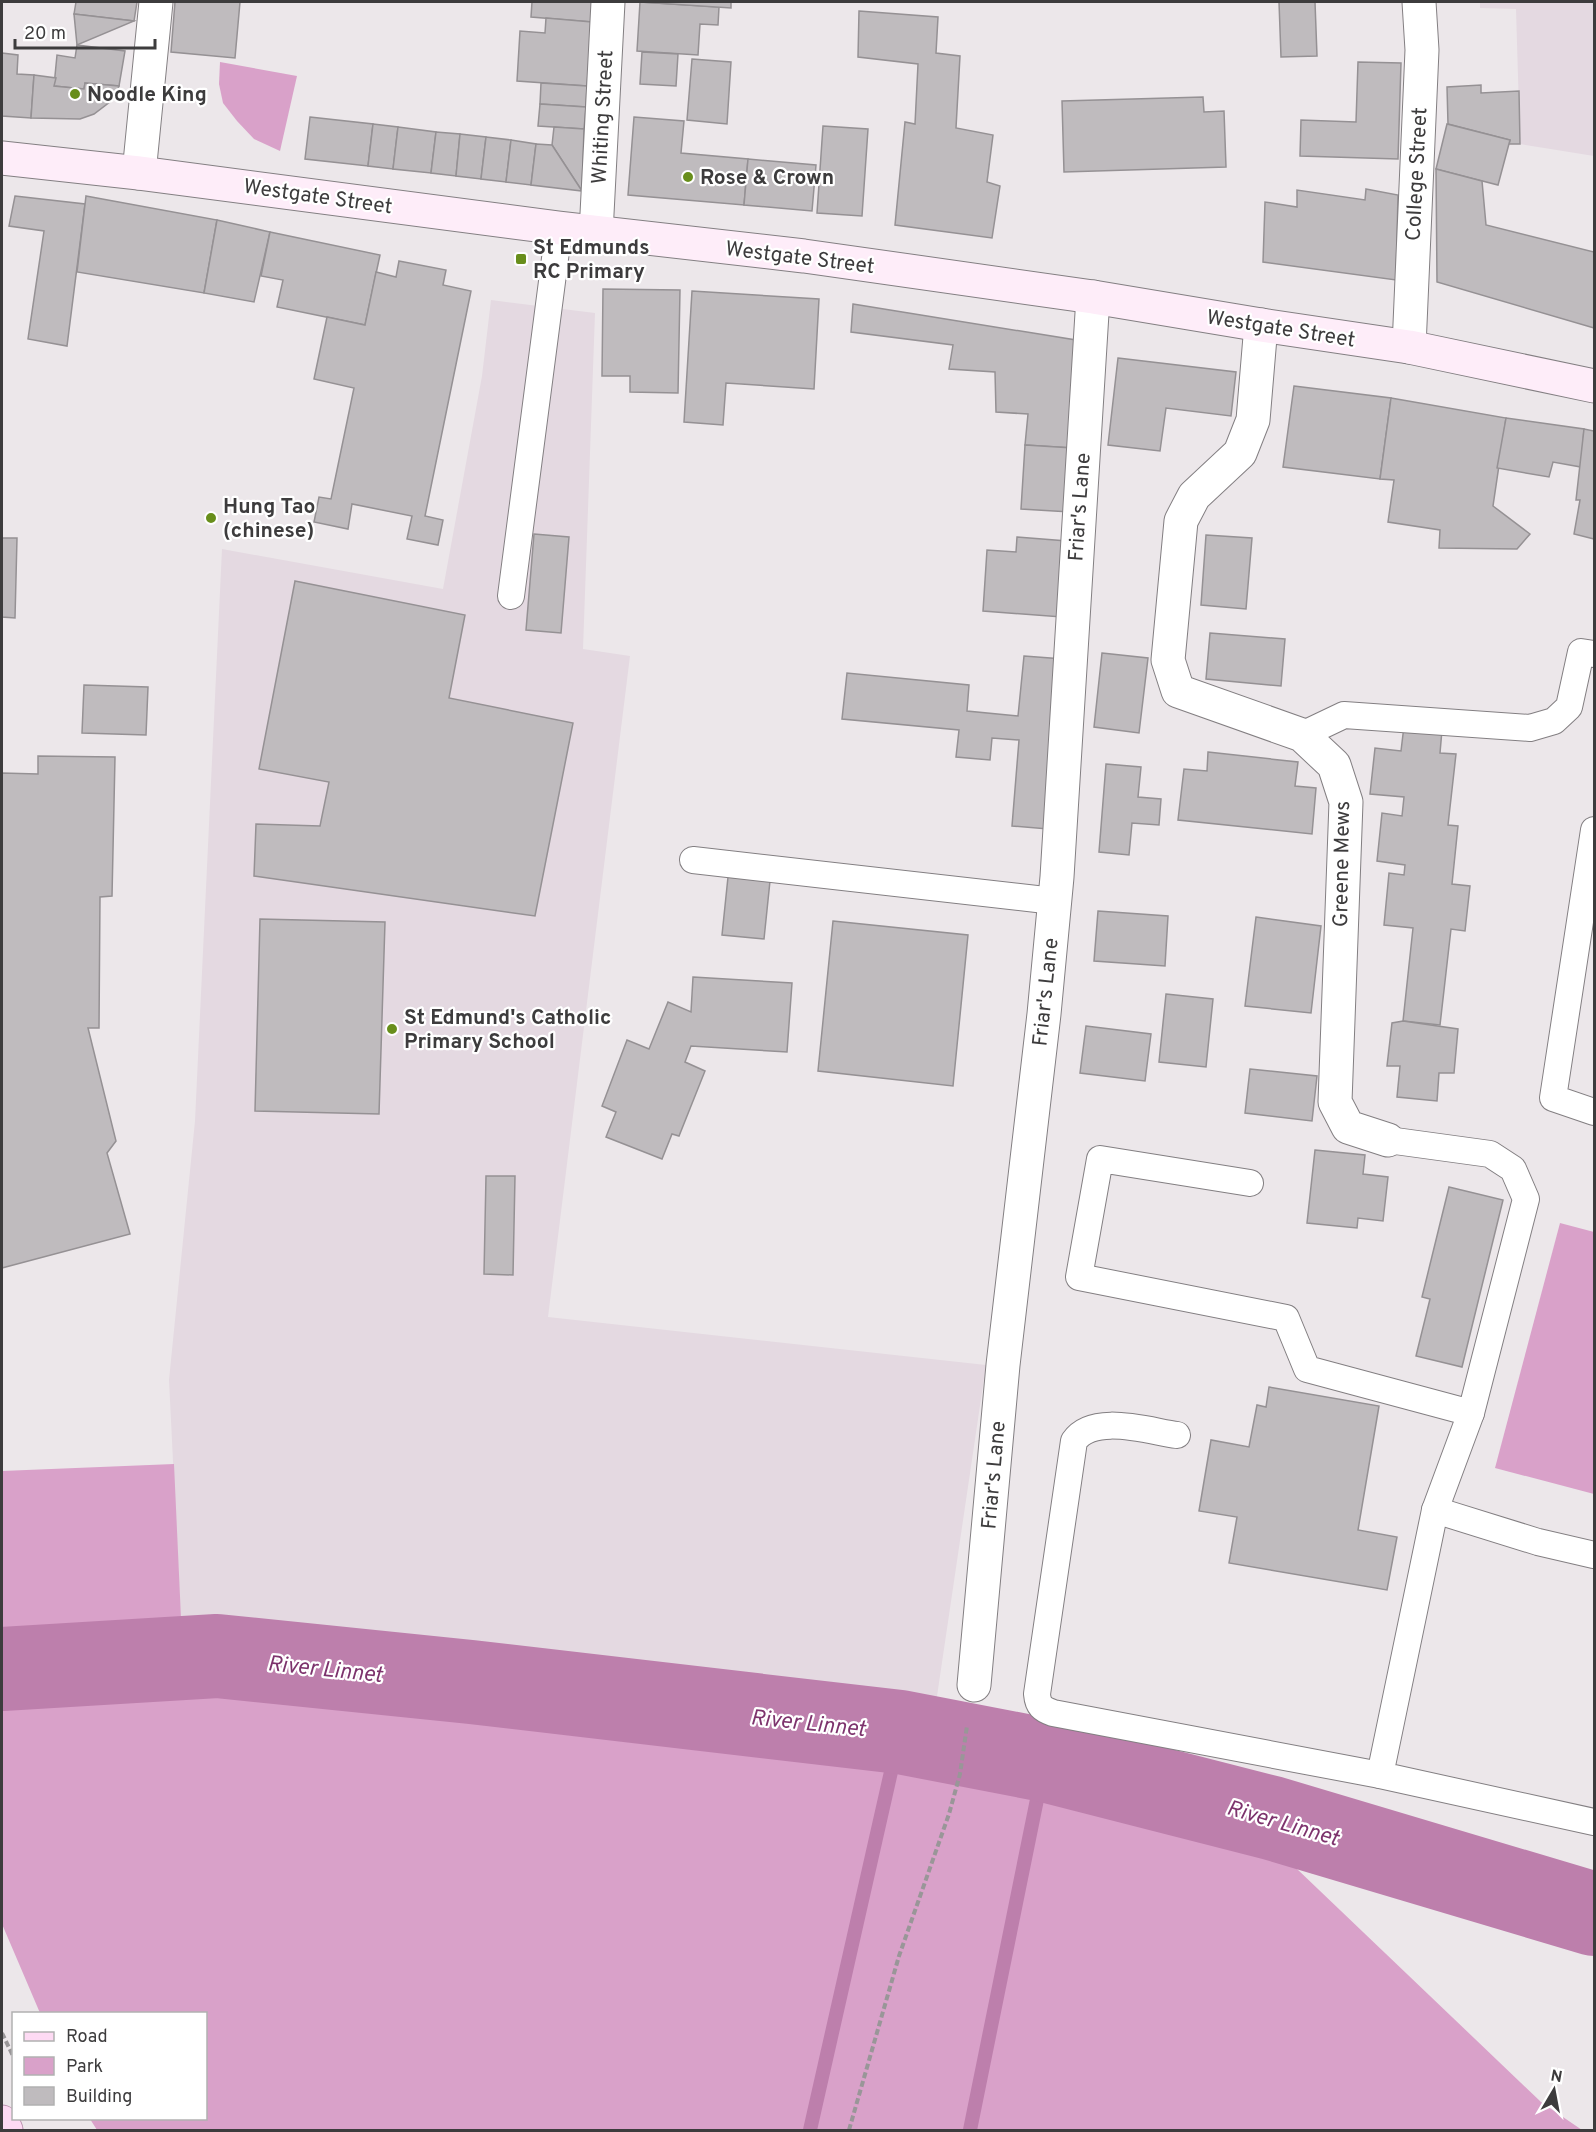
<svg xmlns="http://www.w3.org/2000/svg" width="1596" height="2132" font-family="Overpass,sans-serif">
  <rect width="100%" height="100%" fill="#ece7ea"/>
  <!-- built -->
  <g fill="#e4d9e1">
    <path d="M 1480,2 L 1594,2 L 1594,156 L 1520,144 L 1516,9 L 1480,8 Z"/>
    <path d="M 491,300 L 595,313 L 583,649 L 630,656 L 548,1317 L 986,1365 L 928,1757 L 502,1713 L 184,1684 L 169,1380 L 195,1121 L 222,549 L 443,589 L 482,376 Z"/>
  </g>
  <!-- green -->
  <g fill="#d9a1c9">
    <path d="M 220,62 L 297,76 L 280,151 L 254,139 L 237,121 L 223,103 L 219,84 Z"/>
    <path d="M 1560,1223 L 1594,1232 L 1594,1494 L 1495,1468 Z"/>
    <path d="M 174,1464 L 184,1684 L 477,1702 L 938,1770 L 1274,1847 L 1541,2102 L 1582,2130 L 97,2130 L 90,2119 L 206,2118 L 206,2014 L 40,2013 L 2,1924 L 2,1471 Z"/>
  </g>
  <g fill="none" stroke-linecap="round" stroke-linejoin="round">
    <!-- stream -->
    <g stroke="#bd7fac" stroke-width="14">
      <path d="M 810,2130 L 900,1732"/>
      <path d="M 970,2130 L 1045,1760"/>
    </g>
    <!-- river -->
    <path stroke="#bd7fac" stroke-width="84" d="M 2,1669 L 217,1656 L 471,1682 L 900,1732 L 1045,1760 L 1272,1818 L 1594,1914"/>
  </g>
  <!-- building -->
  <g fill="#bfbbbe" stroke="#959194" stroke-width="1.5">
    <path d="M 76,2 L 137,2 L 134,21 L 74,14 Z"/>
    <path d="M 175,2 L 240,2 L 235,58 L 171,52 Z"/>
    <path d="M 532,2 L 594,2 L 592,22 L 531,17 Z"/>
    <path d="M 640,2 L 719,7 L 718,25 L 700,24 L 698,55 L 637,51 Z"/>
    <path d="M 640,2 L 731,2 L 731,8 Z"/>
    <path d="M 1279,2 L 1336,2 L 1315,2 L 1317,56 L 1281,57 Z"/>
    <path d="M 859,11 L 938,17 L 936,53 L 960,56 L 956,128 L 993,135 L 987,182 L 1000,186 L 992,238 L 895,225 L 905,122 L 915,124 L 918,64 L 858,57 Z"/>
    <path d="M 74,14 L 134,21 L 77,45 Z"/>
    <path d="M 546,18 L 592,22 L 587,86 L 517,81 L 520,31 L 545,33 Z"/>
    <path d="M 77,45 L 125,51 L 119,86 L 85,83 L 84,89 L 54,86 L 57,55 L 75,58 Z"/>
    <path d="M 642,52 L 678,54 L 676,86 L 640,84 Z"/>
    <path d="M 2,53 L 18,55 L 17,74 L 34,75 L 31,118 L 2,116 Z"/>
    <path d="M 692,59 L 731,62 L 727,124 L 687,120 Z"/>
    <path d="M 1358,62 L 1401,63 L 1398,159 L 1300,156 L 1301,120 L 1356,122 Z"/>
    <path d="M 34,75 L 56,78 L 54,86 L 84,89 L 85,83 L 119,86 L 115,98 L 94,114 L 80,119 L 31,118 Z"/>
    <path d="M 541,83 L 587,86 L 586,107 L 540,104 Z"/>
    <path d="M 1481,85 L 1481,93 L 1519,91 L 1520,144 L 1509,144 L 1510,140 L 1448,124 L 1447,87 Z"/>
    <path d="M 1203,97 L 1204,112 L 1224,111 L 1226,167 L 1064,172 L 1062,101 Z"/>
    <path d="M 540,104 L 586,107 L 584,129 L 538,126 Z"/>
    <path d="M 310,117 L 373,124 L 368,166 L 305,159 Z"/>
    <path d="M 634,117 L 684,121 L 681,153 L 748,159 L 744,205 L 628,195 Z"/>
    <path d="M 373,124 L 398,127 L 393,169 L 368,166 Z"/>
    <path d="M 1447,124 L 1510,140 L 1498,185 L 1436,169 Z"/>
    <path d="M 823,126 L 868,129 L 862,216 L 817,213 Z"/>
    <path d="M 398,127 L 436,132 L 431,173 L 393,169 Z"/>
    <path d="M 554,127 L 584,129 L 582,191 L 552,145 Z"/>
    <path d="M 436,132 L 460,134 L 456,176 L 431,173 Z"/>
    <path d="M 460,134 L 486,137 L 481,179 L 456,176 Z"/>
    <path d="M 486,137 L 511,140 L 506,182 L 481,179 Z"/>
    <path d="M 511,140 L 536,144 L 531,185 L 506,182 Z"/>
    <path d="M 536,144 L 552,145 L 582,191 L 531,185 Z"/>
    <path d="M 748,159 L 816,165 L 812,211 L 744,205 Z"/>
    <path d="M 1436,169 L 1482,181 L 1486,225 L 1594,252 L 1594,328 L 1437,282 Z"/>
    <path d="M 1366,189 L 1398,195 L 1396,280 L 1263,262 L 1265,202 L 1297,207 L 1297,190 L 1365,200 Z"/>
    <path d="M 15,196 L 85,204 L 67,346 L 28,339 L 44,231 L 9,226 Z"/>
    <path d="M 86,196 L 217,220 L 204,293 L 77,272 Z"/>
    <path d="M 217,220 L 270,232 L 254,302 L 204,293 Z"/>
    <path d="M 270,232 L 380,255 L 365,325 L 277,307 L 283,280 L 261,276 Z"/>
    <path d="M 399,261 L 446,270 L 443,285 L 471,291 L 425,516 L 443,520 L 438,545 L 407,539 L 412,516 L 352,504 L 348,529 L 314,522 L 319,497 L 331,499 L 354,388 L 314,379 L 327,317 L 365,325 L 376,272 L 396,277 Z"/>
    <path d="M 603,289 L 680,290 L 678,393 L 630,392 L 630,376 L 602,376 Z"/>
    <path d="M 692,291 L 819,299 L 814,389 L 726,383 L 723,425 L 684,422 Z"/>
    <path d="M 853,304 L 1082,341 L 1073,448 L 1025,445 L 1028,414 L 996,412 L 995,372 L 949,369 L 953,345 L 851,332 Z"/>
    <path d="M 1118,358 L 1236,372 L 1231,416 L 1166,408 L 1160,451 L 1108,445 Z"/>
    <path d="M 1294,386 L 1391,398 L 1380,479 L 1283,467 Z"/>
    <path d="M 1391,398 L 1506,418 L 1493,506 L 1530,534 L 1517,549 L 1439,548 L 1440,530 L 1388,522 L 1394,480 L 1380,479 Z"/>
    <path d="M 1506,418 L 1584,429 L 1581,467 L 1553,462 L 1549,477 L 1497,468 Z"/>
    <path d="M 1584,429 L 1594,431 L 1594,539 L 1574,534 L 1580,500 L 1576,500 Z"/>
    <path d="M 1025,445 L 1073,448 L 1070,512 L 1021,509 Z"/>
    <path d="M 534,534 L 569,537 L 561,633 L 526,630 Z"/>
    <path d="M 1206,535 L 1252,538 L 1246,609 L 1201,605 Z"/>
    <path d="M 1017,537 L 1067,541 L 1062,617 L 983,611 L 987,550 L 1016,552 Z"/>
    <path d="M 2,538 L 17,538 L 15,618 L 2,617 Z"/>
    <path d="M 295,581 L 465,615 L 449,698 L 573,723 L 535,916 L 254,876 L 256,824 L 320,826 L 329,782 L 259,769 Z"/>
    <path d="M 1210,633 L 1285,639 L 1281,686 L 1206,679 Z"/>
    <path d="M 1102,653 L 1148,658 L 1139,733 L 1094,727 Z"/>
    <path d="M 1024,656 L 1063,659 L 1048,829 L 1012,826 L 1019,740 L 992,738 L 990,760 L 956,757 L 959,730 L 842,719 L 847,673 L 969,685 L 967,711 L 1018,716 Z"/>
    <path d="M 84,685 L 148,687 L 146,735 L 82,733 Z"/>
    <path d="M 1404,726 L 1442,730 L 1440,753 L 1456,754 L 1448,825 L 1458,826 L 1452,884 L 1470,886 L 1465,931 L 1451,929 L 1440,1025 L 1403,1021 L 1413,928 L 1384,925 L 1389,873 L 1404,875 L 1405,865 L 1377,861 L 1382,813 L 1402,816 L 1404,797 L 1370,794 L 1375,748 L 1401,751 Z"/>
    <path d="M 1208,752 L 1298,762 L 1295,786 L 1316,788 L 1312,834 L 1178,820 L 1184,769 L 1207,771 Z"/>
    <path d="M 38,756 L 115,757 L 112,896 L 100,897 L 99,1028 L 88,1028 L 116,1141 L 107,1153 L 130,1234 L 2,1268 L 2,773 L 38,774 Z"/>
    <path d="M 1106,764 L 1141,767 L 1138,797 L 1161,799 L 1159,825 L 1132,823 L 1129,855 L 1099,852 Z"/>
    <path d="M 728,877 L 770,881 L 764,939 L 722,935 Z"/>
    <path d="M 1098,911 L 1168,916 L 1165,966 L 1094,961 Z"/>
    <path d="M 1256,917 L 1321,926 L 1311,1013 L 1245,1006 Z"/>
    <path d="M 260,919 L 385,922 L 379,1114 L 255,1111 Z"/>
    <path d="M 833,921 L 968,935 L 953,1086 L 818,1071 Z"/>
    <path d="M 693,977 L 792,983 L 787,1052 L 691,1046 L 685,1062 L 705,1071 L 679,1136 L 672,1134 L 662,1159 L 606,1137 L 616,1112 L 602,1106 L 627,1040 L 649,1049 L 668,1002 L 691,1012 Z"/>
    <path d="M 1166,994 L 1213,999 L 1206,1067 L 1159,1062 Z"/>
    <path d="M 1403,1021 L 1458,1029 L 1454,1073 L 1439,1073 L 1437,1101 L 1397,1097 L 1400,1066 L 1387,1066 L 1392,1023 Z"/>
    <path d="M 1086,1026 L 1151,1034 L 1145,1081 L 1080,1073 Z"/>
    <path d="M 1250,1069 L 1317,1076 L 1312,1121 L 1245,1113 Z"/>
    <path d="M 1315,1150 L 1365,1155 L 1363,1174 L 1388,1177 L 1383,1221 L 1358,1218 L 1357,1228 L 1307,1223 Z"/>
    <path d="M 486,1176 L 515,1176 L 513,1275 L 484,1274 Z"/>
    <path d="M 1449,1187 L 1503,1200 L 1462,1367 L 1416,1356 L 1430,1299 L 1422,1297 Z"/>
    <path d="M 1269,1387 L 1379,1406 L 1358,1530 L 1397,1537 L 1387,1590 L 1229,1563 L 1237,1517 L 1199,1511 L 1211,1440 L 1249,1447 L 1257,1405 L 1266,1407 Z"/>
  </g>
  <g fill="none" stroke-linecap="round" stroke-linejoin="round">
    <!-- lane casing -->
    <g stroke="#837f82" stroke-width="28">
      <g id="lane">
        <path d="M 511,596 L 559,228"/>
        <path d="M 1302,735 L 1344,715 L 1530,728 L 1554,721 L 1569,707 L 1581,652 L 1594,654"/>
        <path d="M 1594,830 L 1553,1098 L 1594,1112"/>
        <path d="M 693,860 L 1054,901"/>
        <path d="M 1250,1183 L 1100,1159 L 1079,1277 L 1286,1318 L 1307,1369 L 1471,1413 L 1526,1199 L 1513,1169 L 1490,1154 L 1388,1140"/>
        <path d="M 1471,1413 L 1435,1510 L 1380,1775 L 1594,1822"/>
        <path d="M 1177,1435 C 1148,1431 1093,1413 1074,1441 L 1037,1694 C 1038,1706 1042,1709 1053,1713 L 1380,1775"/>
        <path d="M 1435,1510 L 1538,1542 L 1594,1555"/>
      </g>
    </g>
    <!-- street casing -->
    <g stroke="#837f82" stroke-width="35">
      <g id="street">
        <path d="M 139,173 L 156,2"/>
        <path d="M 596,233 L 608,2"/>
        <path d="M 1261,325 L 1253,420 L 1240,453 L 1194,496 L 1181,521 L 1168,660 L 1178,691 L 1302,735 L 1334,765 L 1346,802 L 1335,1102 L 1348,1127 L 1388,1140"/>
        <path d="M 1409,347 L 1422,50 L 1419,2"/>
        <path d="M 974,1685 L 1003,1365 L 1044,1014 L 1057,877 L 1093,297"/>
      </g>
    </g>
    <!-- secondary casing -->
    <g stroke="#837f82" stroke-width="35">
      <path id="secondary" d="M 2,158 L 139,173 L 559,228 L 804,256 L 1093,297 L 1261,325 L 1409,347 L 1594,386"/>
    </g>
    <!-- primary casing -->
    <g stroke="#b993ae" stroke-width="35">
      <path id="primary" d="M 2,2122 L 6,2130"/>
    </g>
    <!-- path -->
    <g stroke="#999698" stroke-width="4" stroke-dasharray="6 3" stroke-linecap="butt">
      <path d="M 2,2033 L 14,2058"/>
      <path d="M 849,2130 L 899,1956 L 949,1814 L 960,1774 L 967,1726"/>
    </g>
    <!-- lane -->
    <use href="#lane" stroke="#fff" stroke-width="26"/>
    <!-- street -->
    <use href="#street" stroke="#fff" stroke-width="33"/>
    <!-- secondary -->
    <use href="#secondary" stroke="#feedf9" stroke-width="33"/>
    <!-- primary -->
    <use href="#primary" stroke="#fddaf3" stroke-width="33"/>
  </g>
  <!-- markers -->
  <g fill="#688e1b" stroke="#fff" stroke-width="2">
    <circle cx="75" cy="94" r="6"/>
    <circle cx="688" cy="177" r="6"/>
    <rect x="515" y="253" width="12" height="12" rx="3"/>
    <circle cx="211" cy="518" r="6"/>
    <circle cx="392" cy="1029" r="6"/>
  </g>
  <g text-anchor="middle" stroke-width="4.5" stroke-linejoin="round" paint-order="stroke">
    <!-- poi labels -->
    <g font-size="21" font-weight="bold" fill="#3d3c3d" stroke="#fff" text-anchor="start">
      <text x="87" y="101">Noodle King</text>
      <text x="700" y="184">Rose &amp; Crown</text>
      <text x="533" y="254">St Edmunds<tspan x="533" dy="24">RC Primary</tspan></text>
      <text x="223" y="513">Hung Tao<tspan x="223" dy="24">(chinese)</tspan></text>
      <text x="404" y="1024">St Edmund's Catholic<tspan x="404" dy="24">Primary School</tspan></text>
    </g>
    <!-- street labels -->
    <g font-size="21" fill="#3d3c3d" stroke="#fff">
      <text transform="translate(602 117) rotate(-87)" y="7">Whiting Street</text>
      <text transform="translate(1416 174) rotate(-87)" y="7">College Street</text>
      <text transform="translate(318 196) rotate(8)" y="7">Westgate Street</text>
      <text transform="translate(800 257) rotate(7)" y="7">Westgate Street</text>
      <text transform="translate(1281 328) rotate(9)" y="7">Westgate Street</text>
      <text transform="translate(1079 507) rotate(-86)" y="7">Friar's Lane</text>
      <text transform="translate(1341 864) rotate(-89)" y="7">Greene Mews</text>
      <text transform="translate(1045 992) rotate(-84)" y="7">Friar's Lane</text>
      <text transform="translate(993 1475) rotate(-85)" y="7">Friar's Lane</text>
    </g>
    <!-- water labels -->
    <g font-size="22" font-style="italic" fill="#7d336d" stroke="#fff">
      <text transform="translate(325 1668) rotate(6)" y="8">River Linnet</text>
      <text transform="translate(808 1722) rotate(6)" y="8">River Linnet</text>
      <text transform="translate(1283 1822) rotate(16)" y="8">River Linnet</text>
    </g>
  </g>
  <!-- border -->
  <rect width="1596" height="2132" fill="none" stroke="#3d3c3d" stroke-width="6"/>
  <!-- legend -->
  <rect x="12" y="2012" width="195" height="108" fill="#ffffff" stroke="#b1b1b1" stroke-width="1.5"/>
  <rect x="24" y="2032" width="30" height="9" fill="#fddaf3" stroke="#b1b1b1" stroke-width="1.5"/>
  <text x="66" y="2042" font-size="18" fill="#3d3c3d">Road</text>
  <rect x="24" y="2057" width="30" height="18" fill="#d9a1c9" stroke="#b1b1b1" stroke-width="1.5"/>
  <text x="66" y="2072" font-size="18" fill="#3d3c3d">Park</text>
  <rect x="24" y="2087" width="30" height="18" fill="#bfbbbe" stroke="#b1b1b1" stroke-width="1.5"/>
  <text x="66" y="2102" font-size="18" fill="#3d3c3d">Building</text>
  <!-- north arrow -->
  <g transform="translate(1554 2090) rotate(10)" stroke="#ffffff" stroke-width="4.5" paint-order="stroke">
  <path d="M0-4.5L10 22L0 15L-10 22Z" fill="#3d3c3d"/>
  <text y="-9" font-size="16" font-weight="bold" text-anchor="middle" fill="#3d3c3d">N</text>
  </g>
  <!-- scale -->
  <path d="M15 39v9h140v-9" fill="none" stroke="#3d3c3d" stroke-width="3"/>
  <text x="24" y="39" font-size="18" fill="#3d3c3d" stroke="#ffffff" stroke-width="4.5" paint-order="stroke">20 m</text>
</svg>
